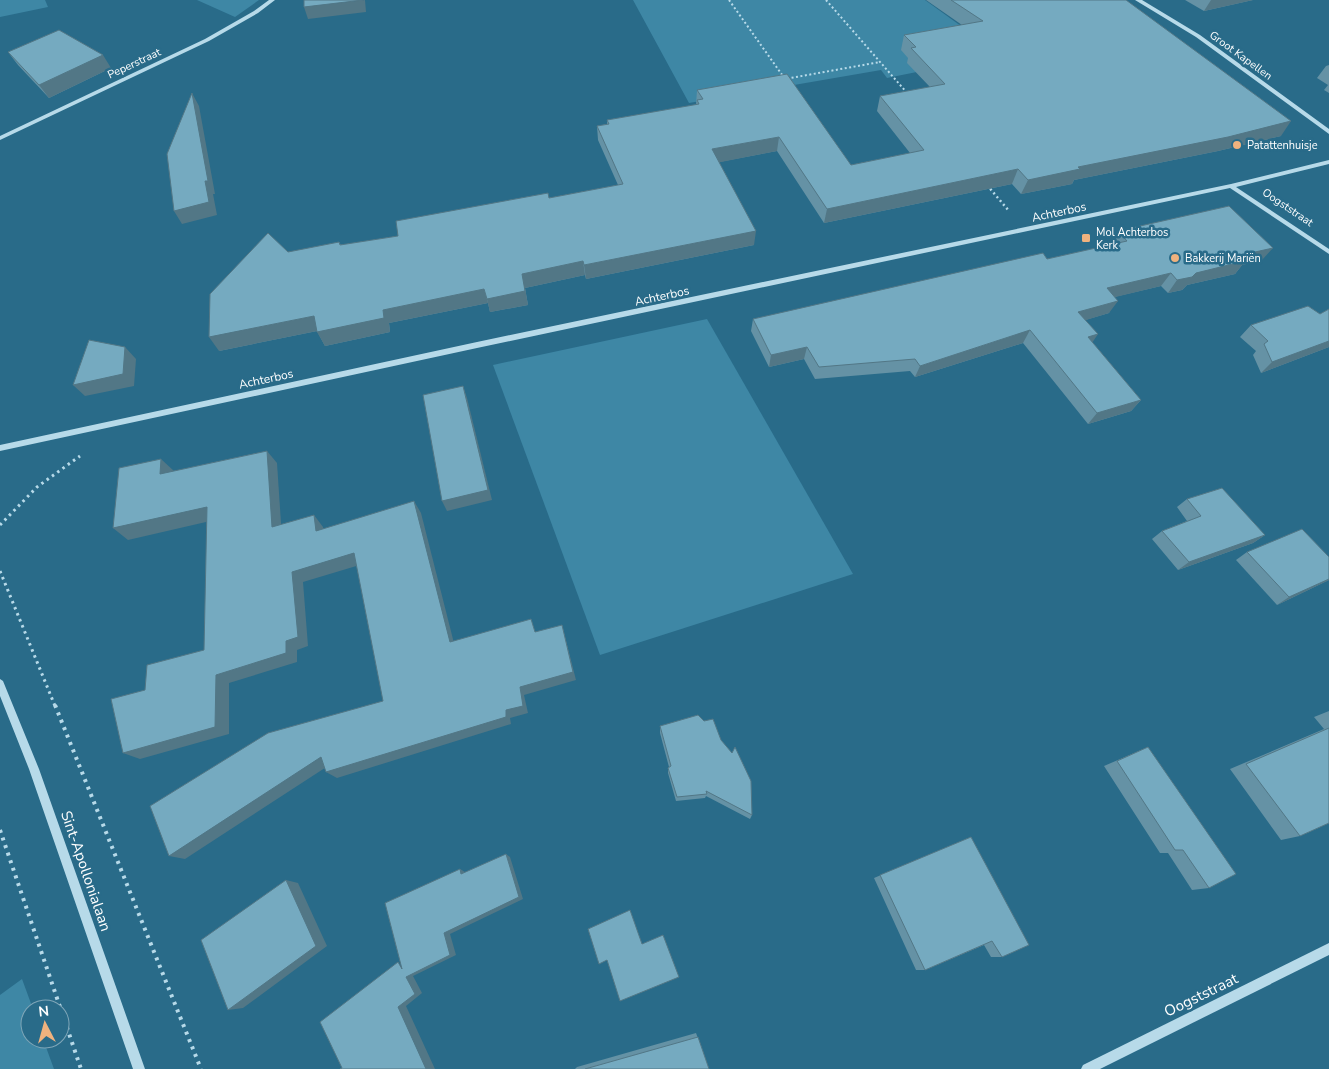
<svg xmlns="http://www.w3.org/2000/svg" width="1329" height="1069" font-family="'Nunito Sans',sans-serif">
  <rect width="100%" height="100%" fill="#296b89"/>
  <!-- green -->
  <g fill="#3e87a5">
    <path d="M 0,0 L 45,0 L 48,7 L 0,17 Z"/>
    <path d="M 197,0 L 259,0 L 235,17 Z"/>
    <path d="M 633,0 L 925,0 L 1001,55 L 887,78 L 881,70 L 689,103 Z"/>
    <path d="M 707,319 L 853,574 L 600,655 L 493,365 Z"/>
    <path d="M 22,979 L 33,1009 L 30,1009 L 30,1039 L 43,1039 L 54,1069 L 0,1069 L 0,995 Z"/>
  </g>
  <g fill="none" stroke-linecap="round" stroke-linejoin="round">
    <!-- path-far3 -->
    <g stroke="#b7dae9" stroke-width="2" stroke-dasharray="2 2.5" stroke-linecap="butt">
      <path d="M 729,0 L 785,79 L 880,62"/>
      <path d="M 826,0 L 908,94"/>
    </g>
    <!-- path-far2 -->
    <path stroke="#b7dae9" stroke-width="2.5" stroke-dasharray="2 3" stroke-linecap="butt" d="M 987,185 L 1009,211"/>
    <!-- path-far1 -->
    <g stroke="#b7dae9" stroke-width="3" stroke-dasharray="2.5 4" stroke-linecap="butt">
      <path d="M 0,525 L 37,487 L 80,456"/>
      <path d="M 0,571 L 55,706"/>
    </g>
    <!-- path -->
    <g stroke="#b7dae9" stroke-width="4" stroke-dasharray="3 5" stroke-linecap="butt">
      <path d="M 55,705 L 201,1069"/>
      <path d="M 0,830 L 81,1069"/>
    </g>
    <!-- minor -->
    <g fill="#b7dae9" fill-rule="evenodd">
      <path d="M 269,0 L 275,0 L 258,13 L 209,41 L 0,140 L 0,136 L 205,39 L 254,11 Z"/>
      <path d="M 1135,0 L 1142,0 L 1200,35 L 1329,129 L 1329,134 L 1196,37 Z"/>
      <path d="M 1329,160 L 1329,164 L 1236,187 L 1329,249 L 1329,254 L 1230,188 L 477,348 L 0,451 L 0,445 L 477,342 L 1231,184 Z"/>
      <path d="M 0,679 L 3,681 L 39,769 L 145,1069 L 133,1069 L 29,769 L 0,696 Z"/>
      <path d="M 1329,943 L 1329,955 L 1100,1069 L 1081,1069 L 1083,1065 Z"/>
    </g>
  </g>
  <!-- wall -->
  <g fill="#6592a5">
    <path d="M 926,0 L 1126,0 L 1281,136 L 1218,151 L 1074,180 L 1072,184 L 1021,194 L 1012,184 L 824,223 L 777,151 L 719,162 L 754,245 L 586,279 L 585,275 L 525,288 L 528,305 L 490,312 L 488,303 L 389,323 L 390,332 L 325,346 L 317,331 L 219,351 L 339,242 L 341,245 L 398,236 L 549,198 L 618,185 L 598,140 L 597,126 L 607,124 L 607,120 L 696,105 L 697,90 L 851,165 L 910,153 L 877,111 L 880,96 L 930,87 L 907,63 L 908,58 L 901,50 L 904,35 L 962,25 Z"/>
    <path d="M 1185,0 L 1253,0 L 1204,11 Z"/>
    <path d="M 8,52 L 111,68 L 49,98 L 18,65 Z"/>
    <path d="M 1329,65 L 1329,93 L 1324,90 L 1328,85 L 1317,78 L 1326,66 Z"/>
    <path d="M 1118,231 L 1262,260 L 1242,265 L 1235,274 L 1187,285 L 1182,290 L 1168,293 L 1161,286 L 1114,297 L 1109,313 L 1085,320 L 1092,342 L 1141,400 L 1131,411 L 1088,424 L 1023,343 L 915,377 L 910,371 L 815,379 L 804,359 L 769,367 L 751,331 L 753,319 L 1047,259 L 1111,245 L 1110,244 Z"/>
    <path d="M 1329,309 L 1329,347 L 1261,373 L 1253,355 L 1256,351 L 1240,337 L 1251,325 L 1320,314 Z"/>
    <path d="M 1187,499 L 1265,535 L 1253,543 L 1178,570 L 1152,539 L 1162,531 L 1187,521 L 1177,507 Z"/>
    <path d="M 1247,552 L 1329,557 L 1329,580 L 1277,605 L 1236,560 Z"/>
    <path d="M 1329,711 L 1329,823 L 1300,836 L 1281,840 L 1230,769 L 1324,729 L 1314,717 Z"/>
    <path d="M 704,721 L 721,740 L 752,815 L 750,819 L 706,796 L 705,798 L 676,801 L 668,773 L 668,768 L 669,767 L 660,733 L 660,726 Z"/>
    <path d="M 1148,747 L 1209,888 L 1192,890 L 1168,853 L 1160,853 L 1104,766 Z"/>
    <path d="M 971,837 L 1002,957 L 991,957 L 984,945 L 925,970 L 916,970 L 874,878 Z"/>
    <path d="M 696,1033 L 709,1069 L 575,1069 L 577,1067 Z"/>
  </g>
  <!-- shaded-wall -->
  <g fill="#527786">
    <path d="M 365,0 L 366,12 L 308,19 L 304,7 Z"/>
    <path d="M 1211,0 L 1253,0 L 1204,11 Z"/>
    <path d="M 103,55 L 111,68 L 49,98 L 39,85 Z"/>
    <path d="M 192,93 L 199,106 L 215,194 L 213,194 L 217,215 L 182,224 L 174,211 L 205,181 Z"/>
    <path d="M 1291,121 L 1281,136 L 1218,151 L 1074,180 L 1072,184 L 1021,194 L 1028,180 L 1078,167 Z"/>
    <path d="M 779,137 L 777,151 L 711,164 L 712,149 Z"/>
    <path d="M 1018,169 L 1012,184 L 824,223 L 827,209 Z"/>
    <path d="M 756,231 L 754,245 L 586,279 L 584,265 Z"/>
    <path d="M 1273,248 L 1262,260 L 1242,265 L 1235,274 L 1187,285 L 1182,290 L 1168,293 L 1177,280 L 1237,256 Z"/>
    <path d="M 583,261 L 585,275 L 525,288 L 528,305 L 490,312 L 487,299 L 522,274 Z"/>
    <path d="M 1171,273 L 1161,286 L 1099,301 L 1107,288 Z"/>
    <path d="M 484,289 L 488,303 L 389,323 L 390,332 L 325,346 L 317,332 L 383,310 Z"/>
    <path d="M 1118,301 L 1109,313 L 1070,325 L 1078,312 Z"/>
    <path d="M 314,316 L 322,330 L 219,351 L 209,337 Z"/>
    <path d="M 1030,330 L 1023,343 L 915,377 L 920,366 Z"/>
    <path d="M 1098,334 L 1090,346 L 1088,337 Z"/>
    <path d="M 1329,341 L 1329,347 L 1261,373 L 1272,362 Z"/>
    <path d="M 125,347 L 136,359 L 134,386 L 85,396 L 73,385 Z"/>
    <path d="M 807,347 L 804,359 L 769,367 L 771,355 Z"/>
    <path d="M 463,386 L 467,398 L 492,500 L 447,511 L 442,501 Z"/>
    <path d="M 1141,400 L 1131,411 L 1088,424 L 1097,413 Z"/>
    <path d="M 267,451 L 277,463 L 282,538 L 272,527 Z"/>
    <path d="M 161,459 L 174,471 L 160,474 Z"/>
    <path d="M 414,501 L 421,513 L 456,651 L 450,642 Z"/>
    <path d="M 207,507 L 219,519 L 128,540 L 113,528 Z"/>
    <path d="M 314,515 L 323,527 L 325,543 L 316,531 Z"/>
    <path d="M 1265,535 L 1253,543 L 1178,570 L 1189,562 Z"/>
    <path d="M 354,553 L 363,564 L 303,582 L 308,646 L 297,650 L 297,662 L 229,683 L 229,734 L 140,759 L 123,753 L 216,675 L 286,641 L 292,572 Z"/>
    <path d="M 1329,579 L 1329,580 L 1277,605 L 1289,597 Z"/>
    <path d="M 562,625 L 576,680 L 524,695 L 528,713 L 510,718 L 511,724 L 337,778 L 326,772 L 506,710 L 520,687 Z"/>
    <path d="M 321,757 L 331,764 L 185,859 L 169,856 Z"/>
    <path d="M 506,854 L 510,857 L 523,899 L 450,934 L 456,955 L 413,976 L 422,993 L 406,1006 L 435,1069 L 426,1069 L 398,1007 L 406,977 L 444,933 Z"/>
    <path d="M 460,869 L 465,872 L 466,877 L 461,874 Z"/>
    <path d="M 286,880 L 298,883 L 327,946 L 243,1008 L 228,1010 Z"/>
  </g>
  <!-- building -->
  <g fill="#75aac0" stroke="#527786">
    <path d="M 304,0 L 363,0 L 304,7 Z"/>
    <path d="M 951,0 L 1126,0 L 1291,121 L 1228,137 L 1078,167 L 1080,169 L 1028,180 L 1018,169 L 827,209 L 779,137 L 712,149 L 756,231 L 584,265 L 583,261 L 522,274 L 525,291 L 487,299 L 484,289 L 383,310 L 384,318 L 317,332 L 314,316 L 209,337 L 210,294 L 268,233 L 288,252 L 339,242 L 340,245 L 398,236 L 396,221 L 548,193 L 549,198 L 623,184 L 597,126 L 609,124 L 607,120 L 699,104 L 697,100 L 703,99 L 697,90 L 787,74 L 851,165 L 924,150 L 880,96 L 945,84 L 911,48 L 916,47 L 904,35 L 983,21 Z"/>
    <path d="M 59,30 L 103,55 L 39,85 L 8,52 Z"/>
    <path d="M 192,93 L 208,181 L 205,181 L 209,202 L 174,211 L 167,154 Z"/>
    <path d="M 1229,206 L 1273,248 L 1237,256 L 1245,261 L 1196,273 L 1192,277 L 1177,280 L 1171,273 L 1107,288 L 1118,301 L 1078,312 L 1098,334 L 1088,337 L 1141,400 L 1097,413 L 1030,330 L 920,366 L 915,359 L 819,367 L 807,347 L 771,355 L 753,319 L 1043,253 L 1047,259 L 1127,241 L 1118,231 Z"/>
    <path d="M 1308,306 L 1320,314 L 1329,309 L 1329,341 L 1272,362 L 1264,344 L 1268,341 L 1251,325 Z"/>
    <path d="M 89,340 L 125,347 L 123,374 L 73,385 Z"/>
    <path d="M 463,386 L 488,490 L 442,501 L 423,395 Z"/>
    <path d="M 267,451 L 272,527 L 314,515 L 316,531 L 414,501 L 450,642 L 531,619 L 535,632 L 562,625 L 573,672 L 520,687 L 523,706 L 506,710 L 506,717 L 326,772 L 321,757 L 169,856 L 150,806 L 268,733 L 383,701 L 354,553 L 292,572 L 298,637 L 286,641 L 286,653 L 216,675 L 215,727 L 123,753 L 111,699 L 145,690 L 147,665 L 204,650 L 207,507 L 113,528 L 119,468 L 161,459 L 160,474 Z"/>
    <path d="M 1222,488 L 1265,535 L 1189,562 L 1162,531 L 1201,516 L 1187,499 Z"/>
    <path d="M 1302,529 L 1329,557 L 1329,579 L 1289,597 L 1247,552 Z"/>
    <path d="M 698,715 L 704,721 L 713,719 L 721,740 L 732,753 L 735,747 L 751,781 L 752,815 L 706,791 L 707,794 L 677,797 L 668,768 L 671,766 L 660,726 Z"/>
    <path d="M 1329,728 L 1329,823 L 1300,836 L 1246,764 Z"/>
    <path d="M 1148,747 L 1236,874 L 1209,888 L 1183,850 L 1175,850 L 1117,761 Z"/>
    <path d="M 971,837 L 1029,945 L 1002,957 L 992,941 L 925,970 L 880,875 Z"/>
    <path d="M 506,854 L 519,897 L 444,933 L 450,955 L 406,977 L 415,994 L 398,1007 L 426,1069 L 340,1069 L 342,1068 L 320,1022 L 398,962 L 402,969 L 385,903 L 460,869 L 461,874 Z"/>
    <path d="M 286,880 L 316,946 L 228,1010 L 201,940 Z"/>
    <path d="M 630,910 L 642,944 L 663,935 L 679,977 L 620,1001 L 607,960 L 599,964 L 588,929 Z"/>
    <path d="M 698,1037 L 709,1069 L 585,1069 Z"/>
  </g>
  <!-- markers -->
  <g fill="#efb27e" stroke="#296b89" stroke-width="2">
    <circle cx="1237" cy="145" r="5"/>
    <rect x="1081" y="233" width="10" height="10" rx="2.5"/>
    <circle cx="1175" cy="258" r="5"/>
  </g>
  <g text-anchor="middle" stroke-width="5" stroke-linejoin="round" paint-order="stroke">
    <!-- far-street labels -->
    <g font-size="11" fill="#fff" stroke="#296b89">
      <text transform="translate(1241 55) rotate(36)" y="4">Groot Kapellen</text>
      <text transform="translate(134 63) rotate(-25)" y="4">Peperstraat</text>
      <text transform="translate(1288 207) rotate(34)" y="4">Oogststraat</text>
    </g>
    <!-- far-poi labels -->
    <g font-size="11" fill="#fff" stroke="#296b89" text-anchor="start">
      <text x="1247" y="149">Patattenhuisje</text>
      <text x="1096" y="236">Mol Achterbos<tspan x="1096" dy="13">Kerk</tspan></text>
      <text x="1185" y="262">Bakkerij Mariën</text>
    </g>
    <!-- street labels -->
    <g font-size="12" fill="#fff" stroke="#296b89">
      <text transform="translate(1059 212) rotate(-12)" y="4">Achterbos</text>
      <text transform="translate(662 296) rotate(-12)" y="4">Achterbos</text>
      <text transform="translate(266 379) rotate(-12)" y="4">Achterbos</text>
    </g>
    <!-- near-street labels -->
    <g font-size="15" fill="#fff" stroke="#296b89">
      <text transform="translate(86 871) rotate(71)" y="5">Sint-Apollonialaan</text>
      <text transform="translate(1201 995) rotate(-26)" y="5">Oogststraat</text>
    </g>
  </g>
  <!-- north arrow -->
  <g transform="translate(45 1024) rotate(354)"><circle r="24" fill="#296b89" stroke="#7fa6b8"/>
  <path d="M0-4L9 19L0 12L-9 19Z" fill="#efb27e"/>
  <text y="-8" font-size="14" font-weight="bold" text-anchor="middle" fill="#ffffff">N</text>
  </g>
</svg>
